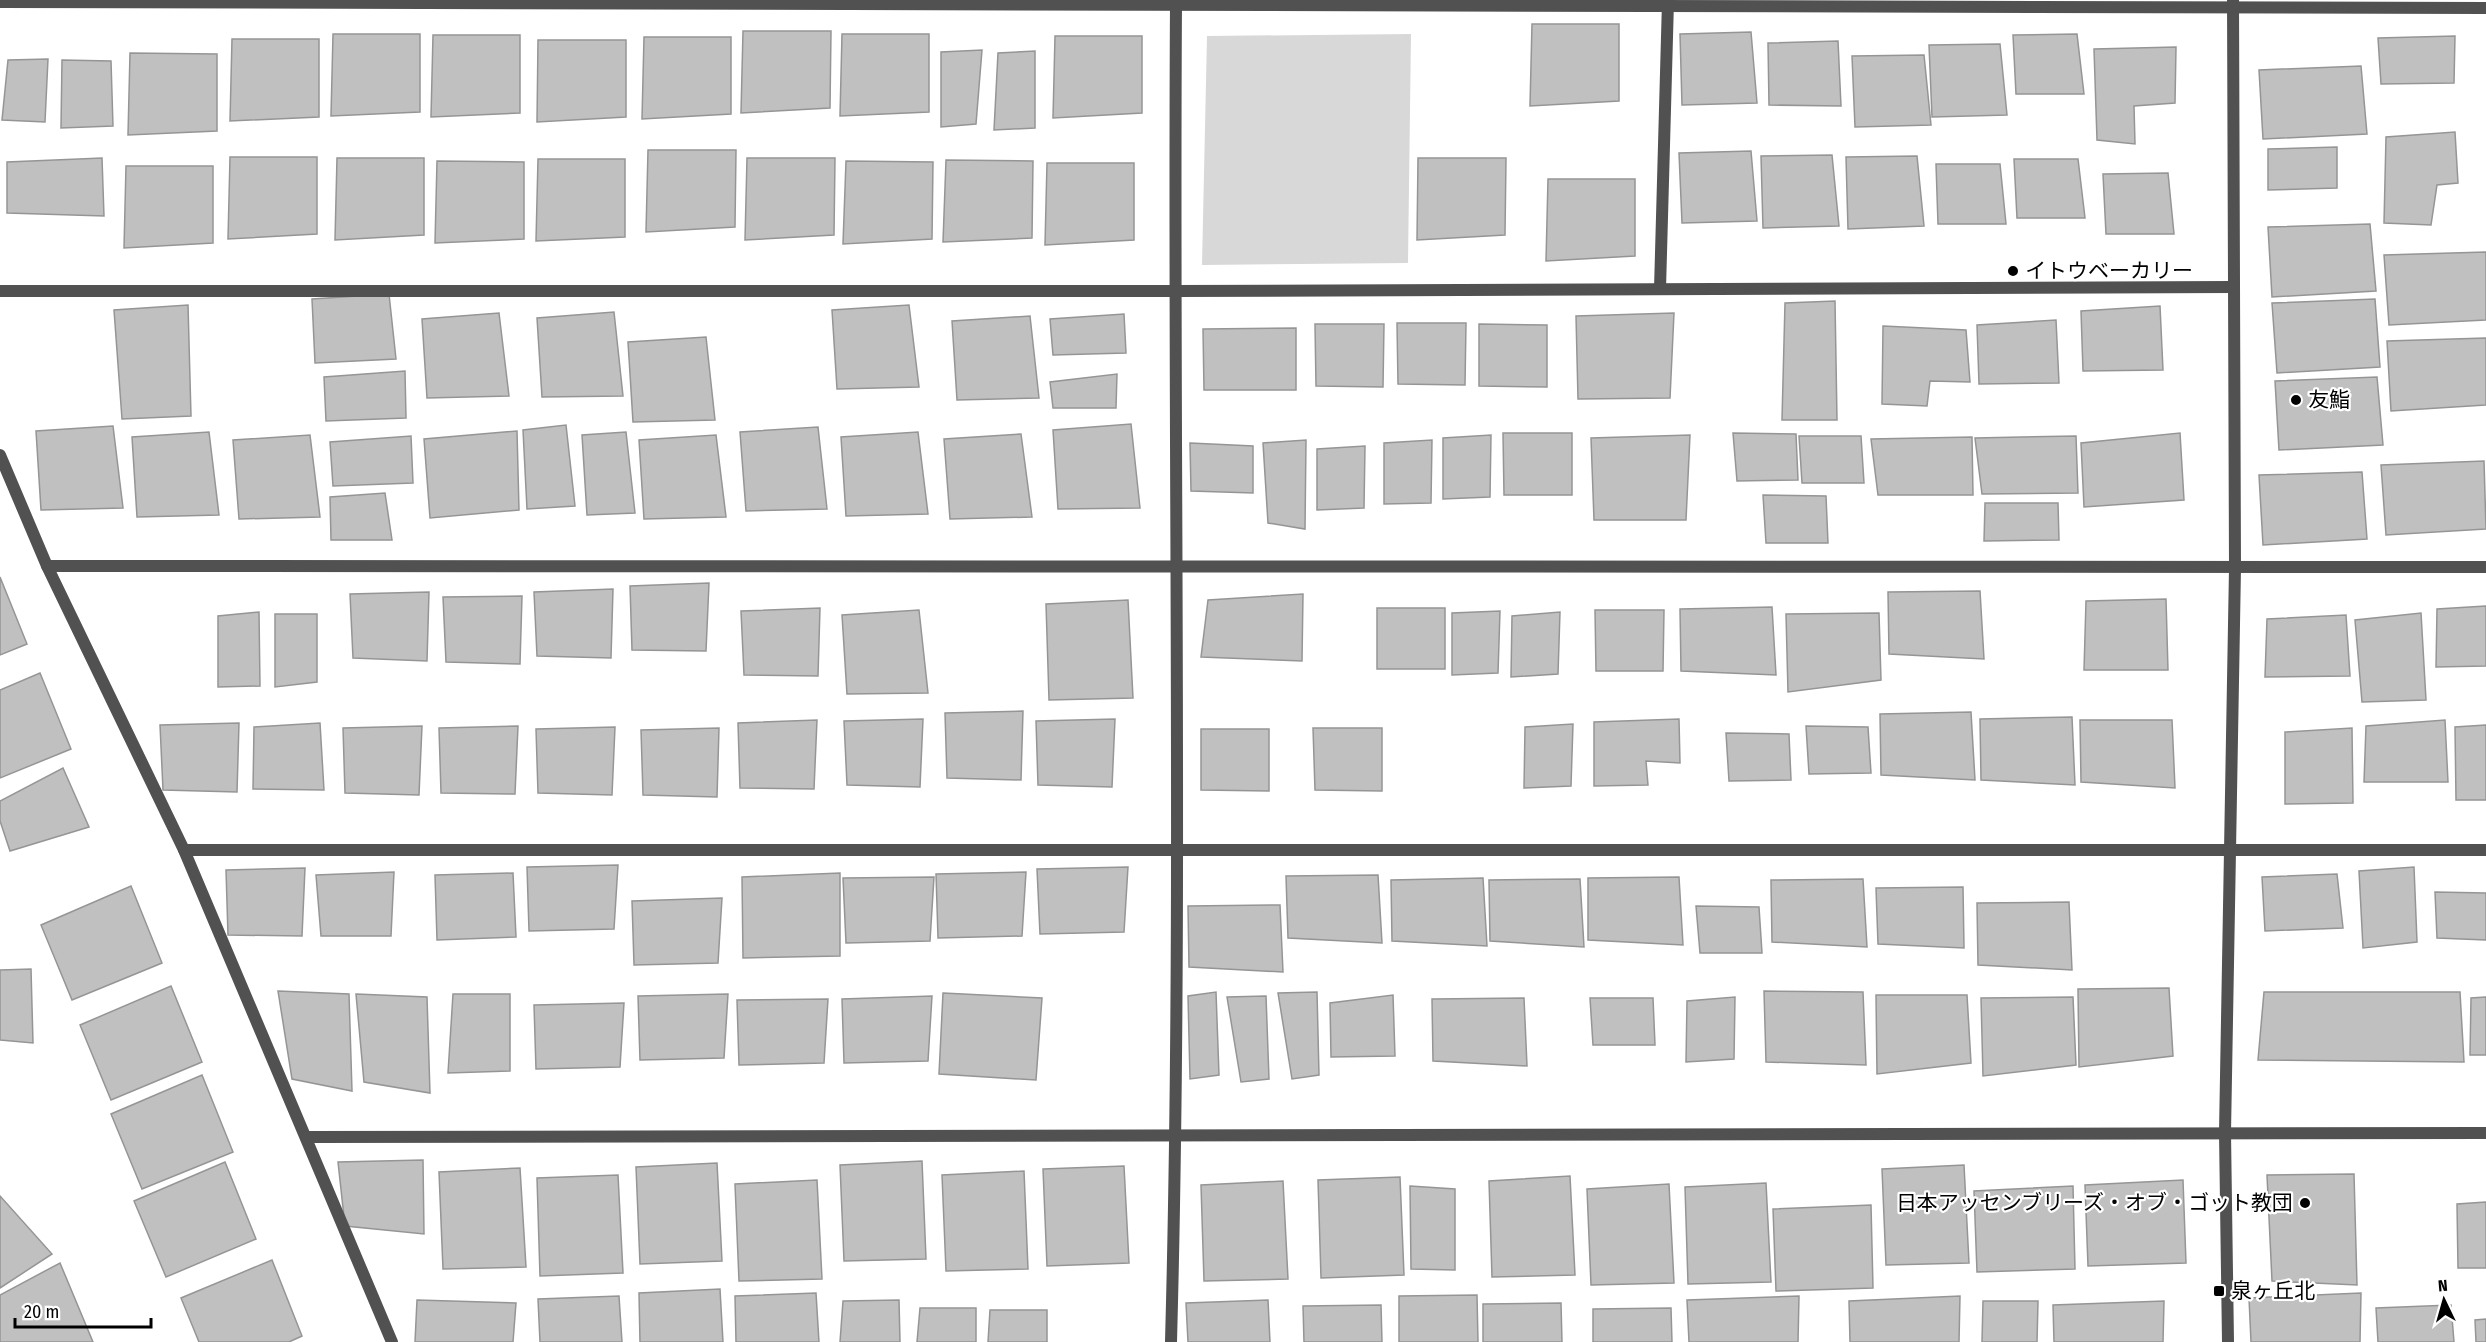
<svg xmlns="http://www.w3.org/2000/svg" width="2486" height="1342" font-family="'Fira Sans Condensed','Noto Sans JP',sans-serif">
  <rect width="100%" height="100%" fill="#fff"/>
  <!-- green -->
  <path fill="#d8d8d8" d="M 1411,34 L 1408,263 L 1202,265 L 1207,36 Z"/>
  <!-- building -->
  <g fill="#c0c0c0" stroke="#959595" stroke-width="1.5">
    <path d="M 1532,24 L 1619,24 L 1619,101 L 1530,106 Z"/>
    <path d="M 743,31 L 831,31 L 830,108 L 741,113 Z"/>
    <path d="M 1751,32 L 1757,103 L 1682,105 L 1680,34 Z"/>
    <path d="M 333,34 L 420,34 L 420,112 L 331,116 Z"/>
    <path d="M 842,34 L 929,34 L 929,112 L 840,116 Z"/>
    <path d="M 2077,34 L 2084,94 L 2016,94 L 2013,35 Z"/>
    <path d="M 433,35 L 520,35 L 520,113 L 431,117 Z"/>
    <path d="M 1055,36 L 1142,36 L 1142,113 L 1053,118 Z"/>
    <path d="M 2455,36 L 2454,83 L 2381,84 L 2378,38 Z"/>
    <path d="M 644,37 L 731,37 L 731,114 L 642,119 Z"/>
    <path d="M 232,39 L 319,39 L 319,117 L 230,121 Z"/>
    <path d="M 538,40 L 626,40 L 626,117 L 537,122 Z"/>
    <path d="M 1838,41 L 1841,106 L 1769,105 L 1768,43 Z"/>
    <path d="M 2000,44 L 2007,115 L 1932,117 L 1929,45 Z"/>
    <path d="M 2176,47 L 2175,103 L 2134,106 L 2135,144 L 2097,140 L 2094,49 Z"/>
    <path d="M 982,50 L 976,124 L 941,127 L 941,52 Z"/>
    <path d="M 1035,51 L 1035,128 L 994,130 L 998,53 Z"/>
    <path d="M 130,53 L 217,54 L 217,131 L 128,135 Z"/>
    <path d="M 1924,55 L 1931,125 L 1855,127 L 1852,56 Z"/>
    <path d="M 48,59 L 45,122 L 2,120 L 8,60 Z"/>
    <path d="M 62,60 L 111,61 L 113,126 L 61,128 Z"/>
    <path d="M 2361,66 L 2367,134 L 2263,139 L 2259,70 Z"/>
    <path d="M 2455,132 L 2458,183 L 2437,185 L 2431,225 L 2384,223 L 2386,137 Z"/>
    <path d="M 2337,147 L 2337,188 L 2268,190 L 2268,149 Z"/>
    <path d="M 648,150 L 736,150 L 735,227 L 646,232 Z"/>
    <path d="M 1751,151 L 1757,221 L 1682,223 L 1679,153 Z"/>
    <path d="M 1832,155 L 1839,226 L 1763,228 L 1761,156 Z"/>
    <path d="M 1917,156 L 1924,226 L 1848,229 L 1846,157 Z"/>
    <path d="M 230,157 L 317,157 L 317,234 L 228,239 Z"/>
    <path d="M 102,158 L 104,216 L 7,213 L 7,162 Z"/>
    <path d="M 337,158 L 424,158 L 424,235 L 335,240 Z"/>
    <path d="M 747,158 L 835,158 L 834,235 L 745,240 Z"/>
    <path d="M 1418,158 L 1506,158 L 1505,235 L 1417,240 Z"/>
    <path d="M 538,159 L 625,159 L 625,237 L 536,241 Z"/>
    <path d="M 2014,159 L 2078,159 L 2085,218 L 2017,218 Z"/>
    <path d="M 946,160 L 1033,161 L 1032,238 L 943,242 Z"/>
    <path d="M 437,161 L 524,162 L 524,239 L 435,243 Z"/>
    <path d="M 846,161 L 933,162 L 932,239 L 843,244 Z"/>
    <path d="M 1047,163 L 1134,163 L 1134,240 L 1045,245 Z"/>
    <path d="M 1936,164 L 2000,164 L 2006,224 L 1938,224 Z"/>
    <path d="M 126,166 L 213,166 L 213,243 L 124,248 Z"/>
    <path d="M 2168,173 L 2174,234 L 2106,234 L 2103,174 Z"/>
    <path d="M 1548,179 L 1635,179 L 1635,256 L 1546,261 Z"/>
    <path d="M 2370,224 L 2376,291 L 2272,297 L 2268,227 Z"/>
    <path d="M 2486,252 L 2486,320 L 2389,325 L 2384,255 Z"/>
    <path d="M 389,294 L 396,359 L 315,363 L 312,299 Z"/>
    <path d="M 2375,299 L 2380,367 L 2277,373 L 2272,303 Z"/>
    <path d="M 1835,301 L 1837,420 L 1782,420 L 1785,303 Z"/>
    <path d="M 188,305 L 191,416 L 122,419 L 114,310 Z"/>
    <path d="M 909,305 L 919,387 L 837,389 L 832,310 Z"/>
    <path d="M 2160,306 L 2163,370 L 2083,371 L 2081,311 Z"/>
    <path d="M 614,312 L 623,396 L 542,397 L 537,318 Z"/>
    <path d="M 499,313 L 509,396 L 427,398 L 422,319 Z"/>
    <path d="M 1674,313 L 1670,398 L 1578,399 L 1576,316 Z"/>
    <path d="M 1124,314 L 1126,353 L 1053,355 L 1050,319 Z"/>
    <path d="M 1030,316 L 1039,398 L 957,400 L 952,321 Z"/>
    <path d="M 2056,320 L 2059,383 L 1979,384 L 1977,325 Z"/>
    <path d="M 1397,323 L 1466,323 L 1465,385 L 1398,384 Z"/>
    <path d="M 1315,324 L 1384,324 L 1383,387 L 1316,386 Z"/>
    <path d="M 1479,324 L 1547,325 L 1547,387 L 1479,386 Z"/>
    <path d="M 1883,326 L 1966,330 L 1970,382 L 1930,381 L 1927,406 L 1882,404 Z"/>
    <path d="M 1296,328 L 1296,390 L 1204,390 L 1203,329 Z"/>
    <path d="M 706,337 L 715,420 L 633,422 L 628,342 Z"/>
    <path d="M 2486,338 L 2486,405 L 2391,411 L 2387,341 Z"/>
    <path d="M 405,371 L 406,418 L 326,421 L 324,377 Z"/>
    <path d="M 1117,374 L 1116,408 L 1053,408 L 1050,382 Z"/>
    <path d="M 2377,377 L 2383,445 L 2279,450 L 2275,381 Z"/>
    <path d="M 1131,424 L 1140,508 L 1058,509 L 1053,430 Z"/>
    <path d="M 566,425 L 575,506 L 527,509 L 523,430 Z"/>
    <path d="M 113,426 L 123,508 L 41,510 L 36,431 Z"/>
    <path d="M 818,427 L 827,509 L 746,511 L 740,432 Z"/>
    <path d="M 517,431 L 519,510 L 430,518 L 424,439 Z"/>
    <path d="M 209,432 L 219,515 L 137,517 L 132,437 Z"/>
    <path d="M 626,432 L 635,513 L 587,515 L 582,435 Z"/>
    <path d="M 918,432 L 928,514 L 846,516 L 841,437 Z"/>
    <path d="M 1503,433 L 1572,433 L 1572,495 L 1504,495 Z"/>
    <path d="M 1733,433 L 1796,434 L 1798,480 L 1737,481 Z"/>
    <path d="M 2180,433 L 2184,500 L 2084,507 L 2081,443 Z"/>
    <path d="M 1021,434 L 1032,517 L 950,519 L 944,439 Z"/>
    <path d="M 310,435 L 320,517 L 239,519 L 233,440 Z"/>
    <path d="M 716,435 L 726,517 L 644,519 L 639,440 Z"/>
    <path d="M 1491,435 L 1490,497 L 1443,499 L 1443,438 Z"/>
    <path d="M 1690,435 L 1686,520 L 1594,520 L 1591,438 Z"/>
    <path d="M 411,436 L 413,483 L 333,486 L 330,442 Z"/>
    <path d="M 1799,436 L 1861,436 L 1864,483 L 1802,483 Z"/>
    <path d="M 2076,436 L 2078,493 L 1982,494 L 1975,438 Z"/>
    <path d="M 1972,437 L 1973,495 L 1878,495 L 1871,439 Z"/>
    <path d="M 1306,440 L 1305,529 L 1268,523 L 1263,443 Z"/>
    <path d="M 1432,440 L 1431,503 L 1384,504 L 1384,443 Z"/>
    <path d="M 1190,443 L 1253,446 L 1253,493 L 1191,491 Z"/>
    <path d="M 1365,446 L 1364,508 L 1317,510 L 1317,449 Z"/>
    <path d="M 2484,461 L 2486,529 L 2386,535 L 2381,465 Z"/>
    <path d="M 2362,472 L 2367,539 L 2263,545 L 2259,475 Z"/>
    <path d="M 385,493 L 392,540 L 331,540 L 330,497 Z"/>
    <path d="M 1763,495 L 1826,496 L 1828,543 L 1766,543 Z"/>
    <path d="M 1985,503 L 2058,503 L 2059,540 L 1984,541 Z"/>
    <path d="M 0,577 L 27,644 L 0,655 Z"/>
    <path d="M 709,583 L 706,651 L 632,650 L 630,586 Z"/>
    <path d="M 613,589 L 611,658 L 537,656 L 534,592 Z"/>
    <path d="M 1980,591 L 1984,659 L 1889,654 L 1888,592 Z"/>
    <path d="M 429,592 L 427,661 L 353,658 L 350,594 Z"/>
    <path d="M 1303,594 L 1302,661 L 1201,657 L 1208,600 Z"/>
    <path d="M 522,596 L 520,664 L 446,662 L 443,597 Z"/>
    <path d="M 2166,599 L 2168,670 L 2084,670 L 2086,601 Z"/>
    <path d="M 1128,600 L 1133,698 L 1049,700 L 1046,604 Z"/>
    <path d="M 2486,606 L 2486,666 L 2436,667 L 2437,609 Z"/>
    <path d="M 1772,607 L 1776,675 L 1681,671 L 1680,609 Z"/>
    <path d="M 820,608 L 818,676 L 744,675 L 741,611 Z"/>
    <rect x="1377" y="608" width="68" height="61"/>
    <path d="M 919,610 L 928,693 L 847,694 L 842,615 Z"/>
    <path d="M 1595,610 L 1664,610 L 1663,671 L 1596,671 Z"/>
    <path d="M 1500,611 L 1498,673 L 1452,675 L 1452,613 Z"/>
    <path d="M 259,612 L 260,686 L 218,687 L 218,616 Z"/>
    <path d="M 1560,612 L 1558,674 L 1511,677 L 1512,616 Z"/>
    <path d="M 1879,613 L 1881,680 L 1788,692 L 1786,614 Z"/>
    <path d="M 2421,613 L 2426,700 L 2362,702 L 2355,620 Z"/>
    <path d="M 275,614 L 317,614 L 317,682 L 275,687 Z"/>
    <path d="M 2346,615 L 2350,676 L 2265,677 L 2267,619 Z"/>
    <path d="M 40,673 L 71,749 L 0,778 L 0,690 Z"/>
    <path d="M 1023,711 L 1021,780 L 947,778 L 945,713 Z"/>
    <path d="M 1971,712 L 1975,780 L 1881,775 L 1880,714 Z"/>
    <path d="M 2072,717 L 2075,785 L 1981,780 L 1980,719 Z"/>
    <path d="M 923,719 L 920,787 L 847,785 L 844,721 Z"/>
    <path d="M 1115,719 L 1112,787 L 1038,785 L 1036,721 Z"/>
    <path d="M 1679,719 L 1680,763 L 1646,761 L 1648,785 L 1594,786 L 1594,722 Z"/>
    <path d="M 817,720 L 814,789 L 740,788 L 738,723 Z"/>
    <path d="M 2080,720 L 2172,720 L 2175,788 L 2081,782 Z"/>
    <path d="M 2445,720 L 2448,782 L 2364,782 L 2366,726 Z"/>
    <path d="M 239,723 L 237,792 L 163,790 L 160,725 Z"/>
    <path d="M 320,723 L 324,790 L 253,789 L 254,727 Z"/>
    <path d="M 1573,724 L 1571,786 L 1524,788 L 1525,727 Z"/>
    <path d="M 2486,725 L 2486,800 L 2456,800 L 2455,727 Z"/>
    <path d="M 422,726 L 419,795 L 345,793 L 343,728 Z"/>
    <path d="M 518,726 L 515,794 L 441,793 L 439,728 Z"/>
    <path d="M 1806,726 L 1868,727 L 1871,773 L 1809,774 Z"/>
    <path d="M 615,727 L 612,795 L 538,793 L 536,729 Z"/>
    <path d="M 719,728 L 717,797 L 643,795 L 641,730 Z"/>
    <path d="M 1313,728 L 1382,728 L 1382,791 L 1315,790 Z"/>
    <path d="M 2352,728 L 2353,803 L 2285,804 L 2285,732 Z"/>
    <path d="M 1201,729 L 1269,729 L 1269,791 L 1201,790 Z"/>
    <path d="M 1726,733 L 1789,734 L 1791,780 L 1729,781 Z"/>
    <path d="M 63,768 L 89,827 L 10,851 L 0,821 L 0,801 Z"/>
    <path d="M 618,865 L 614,929 L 529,931 L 527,867 Z"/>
    <path d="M 1128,867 L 1124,932 L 1040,934 L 1037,869 Z"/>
    <path d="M 2414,867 L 2417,942 L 2363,948 L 2359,871 Z"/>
    <path d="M 305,868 L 302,936 L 228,935 L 226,870 Z"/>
    <path d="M 394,872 L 391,936 L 321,936 L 316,875 Z"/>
    <path d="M 1026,872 L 1022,936 L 938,938 L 936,874 Z"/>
    <path d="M 513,873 L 516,937 L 437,940 L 435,875 Z"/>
    <path d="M 840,873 L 840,956 L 743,958 L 742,877 Z"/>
    <path d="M 2337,874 L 2343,928 L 2265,931 L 2262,877 Z"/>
    <path d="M 1378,875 L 1382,943 L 1288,938 L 1286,876 Z"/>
    <path d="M 934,877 L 930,941 L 846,943 L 843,878 Z"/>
    <path d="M 1679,877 L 1683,945 L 1588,940 L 1588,878 Z"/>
    <path d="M 1483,878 L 1487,946 L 1392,941 L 1391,880 Z"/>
    <path d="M 1580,879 L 1584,947 L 1490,941 L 1489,880 Z"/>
    <path d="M 1863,879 L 1867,947 L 1772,942 L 1771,880 Z"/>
    <path d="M 131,886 L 162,963 L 72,1000 L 41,925 Z"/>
    <path d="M 1963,887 L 1964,948 L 1878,944 L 1876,888 Z"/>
    <path d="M 2435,892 L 2486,893 L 2486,940 L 2437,938 Z"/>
    <path d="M 722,898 L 718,963 L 634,965 L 632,901 Z"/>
    <path d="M 2069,902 L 2072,970 L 1978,965 L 1977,903 Z"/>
    <path d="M 1280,905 L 1283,972 L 1189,967 L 1188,906 Z"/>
    <path d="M 1696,906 L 1759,907 L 1762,953 L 1700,953 Z"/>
    <path d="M 31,969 L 33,1043 L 0,1040 L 0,970 Z"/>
    <path d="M 171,986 L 202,1062 L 111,1100 L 80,1025 Z"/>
    <path d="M 2169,988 L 2173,1056 L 2079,1067 L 2078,989 Z"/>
    <path d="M 278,991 L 349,994 L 352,1091 L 292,1079 Z"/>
    <path d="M 1764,991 L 1863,992 L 1866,1065 L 1766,1062 Z"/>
    <path d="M 1216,992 L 1219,1075 L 1190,1079 L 1188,996 Z"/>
    <path d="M 1317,992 L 1319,1075 L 1292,1079 L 1278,993 Z"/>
    <path d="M 2264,992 L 2460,992 L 2464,1062 L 2258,1060 Z"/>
    <path d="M 943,993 L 1042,998 L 1036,1080 L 939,1074 Z"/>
    <path d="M 356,994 L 427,997 L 430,1093 L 364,1082 Z"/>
    <path d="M 453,994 L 510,994 L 510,1071 L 448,1073 Z"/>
    <path d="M 728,994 L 724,1058 L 640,1060 L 638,996 Z"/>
    <path d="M 1393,995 L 1395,1056 L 1331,1057 L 1330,1003 Z"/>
    <path d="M 1876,995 L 1967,995 L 1971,1063 L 1877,1074 Z"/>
    <path d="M 932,996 L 928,1061 L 844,1063 L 842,999 Z"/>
    <path d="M 1266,996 L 1269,1079 L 1241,1082 L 1227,997 Z"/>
    <path d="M 1735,997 L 1734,1059 L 1686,1062 L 1687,1001 Z"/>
    <path d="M 2073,997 L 2076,1065 L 1983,1076 L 1981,998 Z"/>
    <path d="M 2486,997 L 2486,1055 L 2470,1055 L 2471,998 Z"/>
    <path d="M 1524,998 L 1527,1066 L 1433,1061 L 1432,999 Z"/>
    <path d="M 1590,998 L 1653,998 L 1655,1045 L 1593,1045 Z"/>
    <path d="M 828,999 L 824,1063 L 739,1065 L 737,1000 Z"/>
    <path d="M 624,1003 L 620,1067 L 536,1069 L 534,1005 Z"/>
    <path d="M 202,1075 L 233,1152 L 142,1189 L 111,1114 Z"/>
    <path d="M 423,1160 L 424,1234 L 345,1226 L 338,1162 Z"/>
    <path d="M 922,1161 L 926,1259 L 844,1261 L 840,1165 Z"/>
    <path d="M 225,1162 L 256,1239 L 166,1277 L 134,1201 Z"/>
    <path d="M 717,1163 L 722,1261 L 640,1264 L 636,1167 Z"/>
    <path d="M 1964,1165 L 1969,1263 L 1886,1265 L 1882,1169 Z"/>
    <path d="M 1124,1166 L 1129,1263 L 1047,1266 L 1043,1169 Z"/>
    <path d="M 520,1168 L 526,1267 L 443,1269 L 439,1172 Z"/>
    <path d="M 1024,1171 L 1028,1269 L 946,1271 L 942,1175 Z"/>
    <path d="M 2354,1174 L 2357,1285 L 2272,1281 L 2267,1175 Z"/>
    <path d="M 618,1175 L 623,1273 L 540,1276 L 537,1178 Z"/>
    <path d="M 1570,1176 L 1575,1275 L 1492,1277 L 1489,1181 Z"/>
    <path d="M 1400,1177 L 1404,1275 L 1321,1278 L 1318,1180 Z"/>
    <path d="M 817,1180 L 822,1279 L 739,1281 L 735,1184 Z"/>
    <path d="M 2183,1180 L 2186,1263 L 2088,1266 L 2085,1185 Z"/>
    <path d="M 1283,1181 L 1288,1279 L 1204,1281 L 1201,1185 Z"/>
    <path d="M 1766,1183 L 1771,1282 L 1688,1284 L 1685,1187 Z"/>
    <path d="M 1669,1184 L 1674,1283 L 1591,1285 L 1587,1189 Z"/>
    <path d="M 1410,1186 L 1455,1189 L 1455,1270 L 1411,1269 Z"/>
    <path d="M 2073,1186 L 2075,1269 L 1977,1272 L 1974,1191 Z"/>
    <path d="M 0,1196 L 52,1254 L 0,1288 Z"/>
    <path d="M 2486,1202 L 2486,1268 L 2458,1268 L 2457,1204 Z"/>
    <path d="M 1871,1205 L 1873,1288 L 1776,1291 L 1773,1209 Z"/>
    <path d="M 272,1260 L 302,1336 L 289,1342 L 199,1342 L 181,1298 Z"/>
    <path d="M 60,1263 L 93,1342 L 0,1342 L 0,1295 Z"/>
    <path d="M 720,1289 L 723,1342 L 640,1342 L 639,1293 Z"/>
    <path d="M 816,1293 L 819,1342 L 736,1342 L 735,1296 Z"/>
    <path d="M 2361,1293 L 2360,1342 L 2251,1342 L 2249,1298 Z"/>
    <path d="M 1477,1295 L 1478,1342 L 1399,1342 L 1399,1296 Z"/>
    <path d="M 619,1296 L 622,1342 L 540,1342 L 538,1299 Z"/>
    <path d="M 1799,1296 L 1798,1342 L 1689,1342 L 1687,1300 Z"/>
    <path d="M 1960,1296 L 1959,1342 L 1850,1342 L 1849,1301 Z"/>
    <path d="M 417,1300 L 516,1303 L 513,1342 L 415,1342 Z"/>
    <path d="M 899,1300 L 900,1342 L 840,1342 L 843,1301 Z"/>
    <path d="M 1268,1300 L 1270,1342 L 1188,1342 L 1186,1303 Z"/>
    <path d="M 1983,1301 L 2038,1301 L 2037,1342 L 1982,1342 Z"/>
    <path d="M 2164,1301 L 2163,1342 L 2054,1342 L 2053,1305 Z"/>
    <path d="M 1561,1303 L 1562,1342 L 1483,1342 L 1483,1304 Z"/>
    <path d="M 1381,1305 L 1382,1342 L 1304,1342 L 1303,1306 Z"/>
    <path d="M 2451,1305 L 2454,1342 L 2378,1342 L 2376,1308 Z"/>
    <path d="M 920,1308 L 976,1308 L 976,1342 L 917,1342 Z"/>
    <path d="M 1671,1308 L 1672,1342 L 1593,1342 L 1593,1309 Z"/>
    <path d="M 990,1310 L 1047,1310 L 1047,1342 L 988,1342 Z"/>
    <path d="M 2486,1319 L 2486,1342 L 2476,1342 L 2475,1320 Z"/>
  </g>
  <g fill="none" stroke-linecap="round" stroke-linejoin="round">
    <!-- minor -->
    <g stroke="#515151" stroke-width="12">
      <path d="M 0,2 L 2486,8"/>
      <path d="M 1660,289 L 1668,1"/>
      <path d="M 0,291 L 1174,291 L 2234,287"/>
      <path d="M 0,455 L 47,566 L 184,850 L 392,1342"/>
      <path d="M 47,566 L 2486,567"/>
      <path d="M 184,850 L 2486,850"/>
      <path d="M 1171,1342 C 1183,897 1173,451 1176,5"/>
    </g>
    <!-- tertiary -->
    <g stroke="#515151" stroke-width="12">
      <path d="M 307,1137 L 2486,1133"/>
      <path d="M 2228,1342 L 2225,1133 L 2235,568 L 2233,0"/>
    </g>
  </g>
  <!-- markers -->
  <g fill="#000" stroke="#fff" stroke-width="2">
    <circle cx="2013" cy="271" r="6"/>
    <circle cx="2296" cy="400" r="6"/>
    <circle cx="2305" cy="1203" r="6"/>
    <rect x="2213" y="1285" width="12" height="12" rx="3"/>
  </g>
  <g text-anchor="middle" stroke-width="4.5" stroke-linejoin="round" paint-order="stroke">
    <!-- poi labels -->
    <g font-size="21" fill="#000" stroke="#fff" text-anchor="start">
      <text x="2025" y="278">イトウベーカリー</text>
      <text x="2308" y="407">友鮨</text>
      <text x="2293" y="1210" text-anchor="end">日本アッセンブリーズ・オブ・ゴット教団</text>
      <text x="2231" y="1298">泉ヶ丘北</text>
    </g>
  </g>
  <!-- north arrow -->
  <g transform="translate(2444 1300) rotate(355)" stroke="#ffffff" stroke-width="4.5" paint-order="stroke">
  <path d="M0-4.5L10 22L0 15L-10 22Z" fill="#000000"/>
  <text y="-9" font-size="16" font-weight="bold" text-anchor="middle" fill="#000000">N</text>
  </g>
  <!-- scale -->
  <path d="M15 1318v9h136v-9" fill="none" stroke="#000000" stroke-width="3"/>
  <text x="24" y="1318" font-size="18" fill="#000000" stroke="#ffffff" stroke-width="4.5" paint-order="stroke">20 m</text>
</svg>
